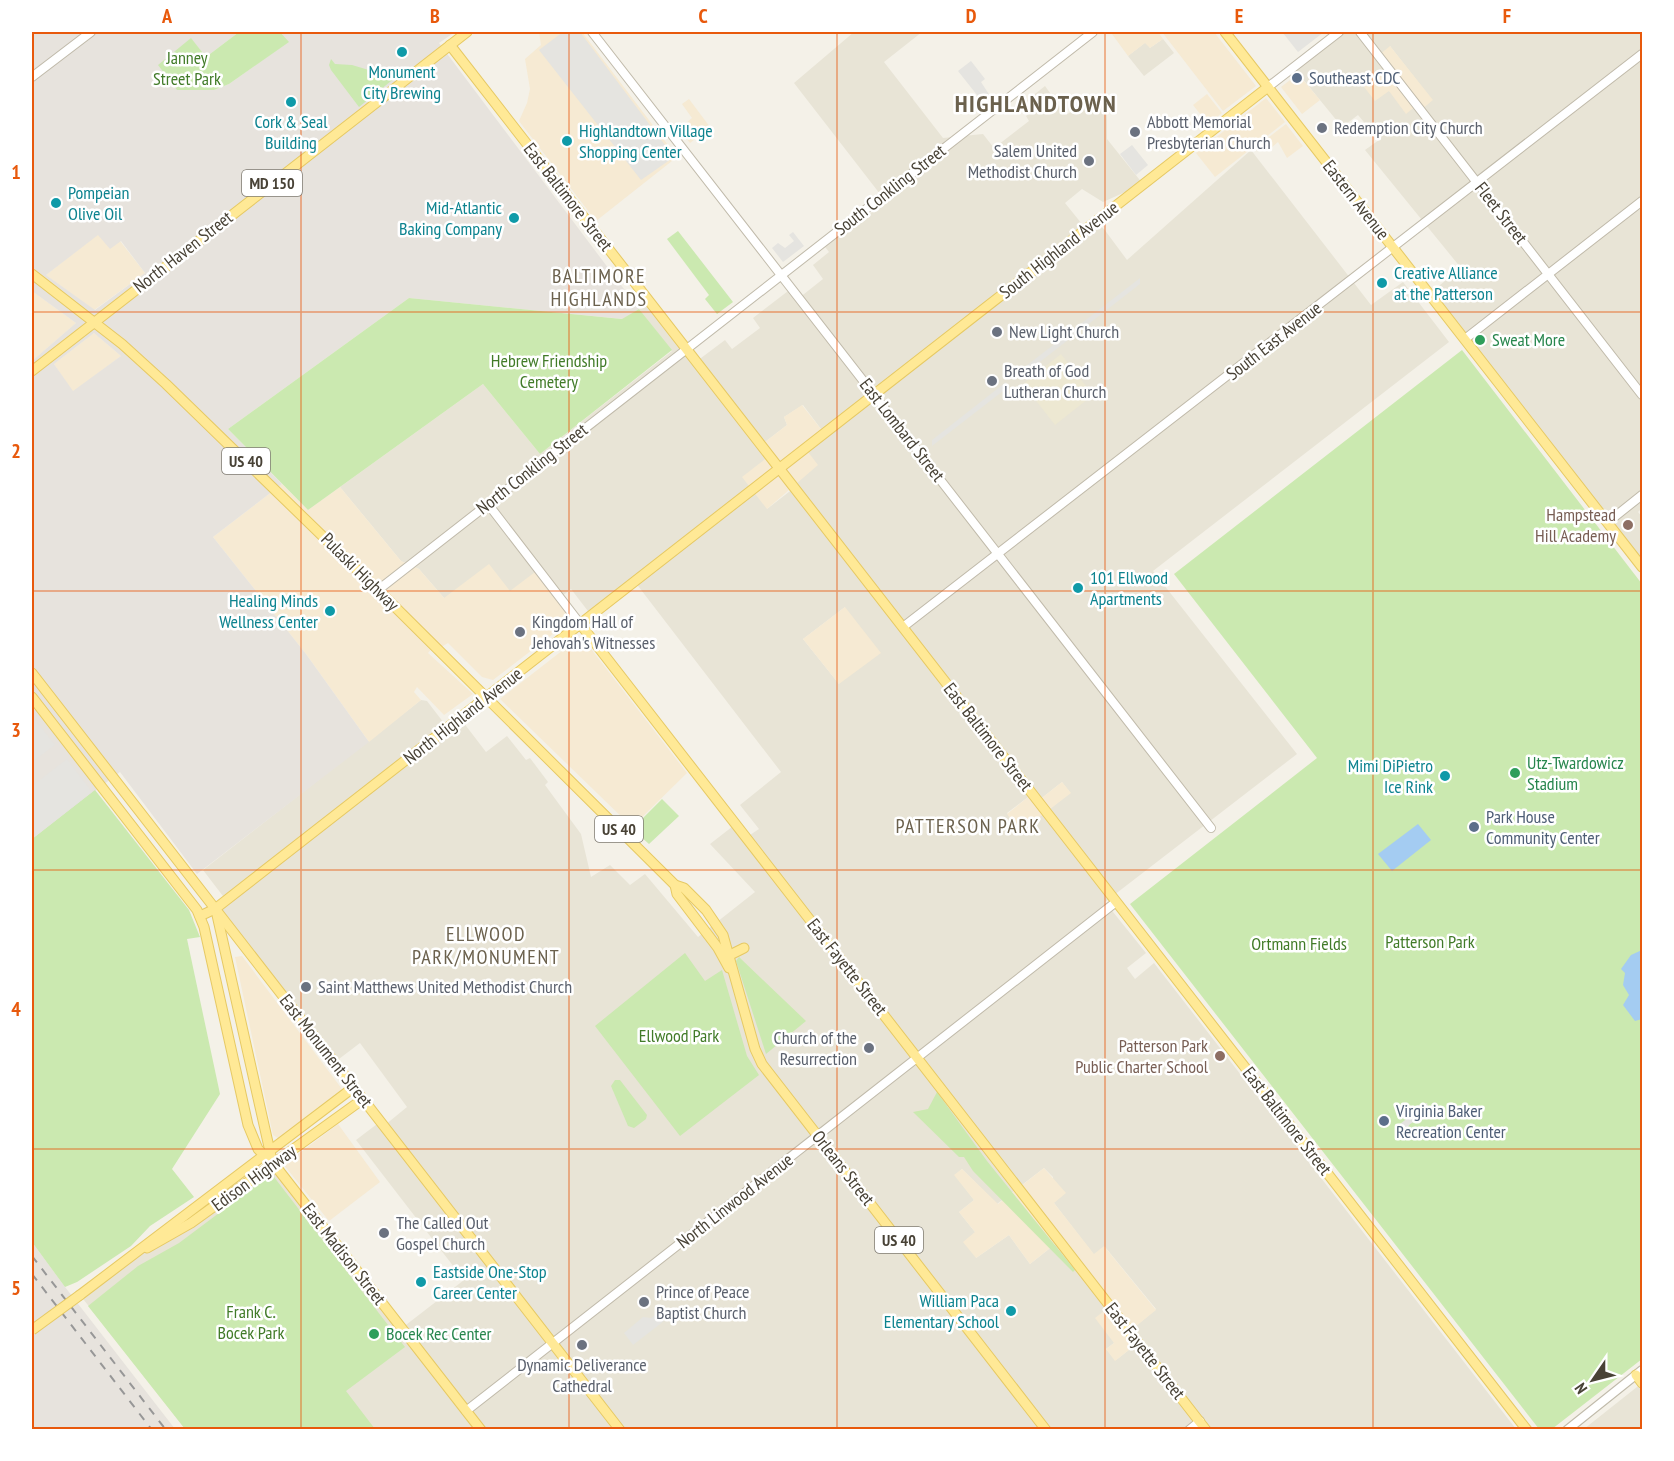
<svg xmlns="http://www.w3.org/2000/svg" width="1674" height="1461" font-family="'PT Sans Narrow',sans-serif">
  <rect width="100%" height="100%" fill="#f4f1e8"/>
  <!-- residential -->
  <g fill="#e8e4d6" fill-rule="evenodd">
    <path d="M 854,32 L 922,32 L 884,62 L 943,138 L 983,134 L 994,148 L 1029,121 L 1026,116 L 1032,111 L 1025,102 L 1045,86 L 1066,115 L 1086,102 L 1091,105 L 1097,99 L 1107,113 L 1107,139 L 1143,184 L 1103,202 L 1082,189 L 1065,203 L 1086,229 L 1095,222 L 1104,229 L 1127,260 L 1251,150 L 1371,305 L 1403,282 L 1449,342 L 1153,571 L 1297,754 L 1105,902 L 1146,953 L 1127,968 L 1129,971 L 1135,979 L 1154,963 L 1516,1429 L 185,1429 L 80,1295 L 270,1160 L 402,1328 L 464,1280 L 356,1140 L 381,1121 L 385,1125 L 407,1107 L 360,1043 L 335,1062 L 216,908 L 226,900 L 203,870 L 421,700 L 427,701 L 447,727 L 460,718 L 486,752 L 507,736 L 526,760 L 530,758 L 548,782 L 545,785 L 581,834 L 591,877 L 610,865 L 630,885 L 645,874 L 698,937 L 755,892 L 710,844 L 737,823 L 747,837 L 759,829 L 740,805 L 781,772 L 635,582 L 591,615 L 571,589 L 561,597 L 510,591 L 445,599 L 419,569 L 401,561 L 340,487 L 483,384 L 540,454 L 672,351 L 639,309 L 648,299 L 697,361 L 725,340 L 732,349 L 760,328 L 753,318 L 792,288 L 799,298 L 823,279 L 813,265 L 829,252 L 822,243 L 887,203 L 794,83 ZM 803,405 L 824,433 L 805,448 L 792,485 L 794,488 L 767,509 L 769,455 L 761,445 L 787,425 L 784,417 ZM 845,607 L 839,684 L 803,639 ZM 1062,782 L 1070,793 L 1020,832 L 1007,813 L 1032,794 L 1038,801 ZM 1044,1168 L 1053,1177 L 1054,1203 L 1094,1255 L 1105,1247 L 1156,1309 L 1130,1331 L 1139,1342 L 1116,1360 L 1106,1349 L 1114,1343 L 1110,1307 L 1059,1241 L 1030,1264 L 1009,1235 L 976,1258 L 975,1232 L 959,1212 L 974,1200 L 955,1175 L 962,1169 L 997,1204 Z"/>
    <path d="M 1339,32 L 1642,32 L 1642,508 L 1638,512 L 1642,517 L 1642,564 L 1429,294 L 1461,268 L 1365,150 L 1379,140 L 1358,115 L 1342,127 L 1293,67 ZM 1390,46 L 1432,100 L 1421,109 L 1389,91 L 1364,87 L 1389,68 Z"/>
    <path d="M 1163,39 L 1174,53 L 1144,76 L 1128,56 L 1146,42 L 1150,48 Z"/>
    <path d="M 1642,1383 L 1642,1429 L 1584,1429 Z"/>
  </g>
  <!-- commercial -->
  <g fill="#f6ead3">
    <path d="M 539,32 L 582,32 L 677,157 L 596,221 L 519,121 L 527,103 L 530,89 L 525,59 L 541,45 Z"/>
    <path d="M 1115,32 L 1158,32 L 1163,39 L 1150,48 L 1145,43 L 1128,56 L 1112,34 Z"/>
    <path d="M 1162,32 L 1214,32 L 1256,86 L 1223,111 Z"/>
    <path d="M 1390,46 L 1433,100 L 1421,110 L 1417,105 L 1406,114 L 1389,91 L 1375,101 L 1364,87 L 1388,68 L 1379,55 Z"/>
    <path d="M 1298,74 L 1320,100 L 1302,114 L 1281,87 Z"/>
    <path d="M 1207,94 L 1222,113 L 1208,124 L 1193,105 Z"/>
    <path d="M 1266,98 L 1285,122 L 1215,177 L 1196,153 Z"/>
    <path d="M 689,99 L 710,127 L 690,143 L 679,129 L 692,118 L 682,104 Z"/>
    <path d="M 1286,124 L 1303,146 L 1287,158 L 1278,142 L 1271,148 L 1265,140 Z"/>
    <path d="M 98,234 L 120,241 L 145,273 L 94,310 L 46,275 Z"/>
    <path d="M 32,291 L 76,323 L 32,361 Z"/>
    <path d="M 94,333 L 121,356 L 73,392 L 54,364 Z"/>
    <path d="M 802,405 L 824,433 L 805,448 L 818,465 L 767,509 L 742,477 L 769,456 L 761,445 L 787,425 L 784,417 Z"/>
    <path d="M 282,484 L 308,510 L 340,487 L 401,561 L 419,569 L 444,598 L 489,564 L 510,591 L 539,569 L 575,617 L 493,680 L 482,677 L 448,643 L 438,649 L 434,646 L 428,653 L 473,694 L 444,715 L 417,687 L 414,692 L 421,700 L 369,742 L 306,654 L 213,537 Z"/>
    <path d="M 845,607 L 881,653 L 839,684 L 803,639 Z"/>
    <path d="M 581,636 L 687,773 L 632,827 L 500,699 Z"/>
    <path d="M 1062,782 L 1071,793 L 1020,832 L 1007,814 L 1032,794 L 1038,801 Z"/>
    <path d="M 242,956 L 342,1089 L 278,1138 L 273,1135 L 235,957 Z"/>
    <path d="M 338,1124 L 380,1182 L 329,1221 L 284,1165 Z"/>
    <path d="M 1044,1168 L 1066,1193 L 1054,1203 L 1094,1254 L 1104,1246 L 1156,1310 L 1130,1331 L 1139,1342 L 1115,1361 L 1106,1349 L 1114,1343 L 1095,1318 L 1109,1307 L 1059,1241 L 1030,1264 L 1009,1235 L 976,1258 L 963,1242 L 975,1232 L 959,1212 L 974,1200 L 954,1175 L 962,1169 L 998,1204 Z"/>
  </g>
  <!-- industrial -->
  <g fill="#e7e3dd" fill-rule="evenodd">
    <path d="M 32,32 L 239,32 L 206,57 L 191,39 L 177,90 L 214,90 L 229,84 L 288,42 L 280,32 L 455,32 L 439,43 L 639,309 L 623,319 L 409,298 L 228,429 L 282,484 L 213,537 L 306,654 L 369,742 L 197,874 L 120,772 L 32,839 L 32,361 L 76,323 L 32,291 ZM 98,235 L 110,249 L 121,241 L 145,273 L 95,310 L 46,275 ZM 94,333 L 121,356 L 73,391 L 54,364 Z"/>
    <path d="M 32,1242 L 65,1287 L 175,1429 L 32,1429 Z"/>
  </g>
  <!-- education -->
  <path fill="#ede8d2" d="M 1061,354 L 1093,395 L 1055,425 L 1023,384 Z"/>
  <!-- green -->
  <g fill="#cbe9b0">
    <path d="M 239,32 L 280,32 L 289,42 L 229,84 L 214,90 L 177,90 L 158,65 L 191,38 L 206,57 Z"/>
    <path d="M 331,59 L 335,64 L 352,65 L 389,76 L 393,73 L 396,77 L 359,107 L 331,70 L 329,65 Z"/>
    <path d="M 678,231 L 733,302 L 717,314 L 705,299 L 709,295 L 667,239 Z"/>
    <path d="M 409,298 L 622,319 L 639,309 L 672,350 L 540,454 L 483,384 L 308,510 L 228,429 Z"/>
    <path d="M 1462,350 L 1642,584 L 1642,1359 L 1552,1429 L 1539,1429 L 1130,904 L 1317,758 L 1174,574 Z"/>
    <path d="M 95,790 L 189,910 L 200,937 L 187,939 L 220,1094 L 172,1169 L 194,1197 L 150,1226 L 131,1246 L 77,1282 L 65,1287 L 32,1242 L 32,839 Z"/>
    <path d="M 662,799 L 679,816 L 649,844 L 632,829 Z"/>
    <path d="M 685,953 L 705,981 L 722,970 L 747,1056 L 759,1075 L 680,1136 L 595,1026 Z"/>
    <path d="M 739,957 L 806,1021 L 766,1054 L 736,961 Z"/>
    <path d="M 615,1080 L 620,1080 L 647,1115 L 646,1119 L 634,1128 L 628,1126 L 611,1086 Z"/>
    <path d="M 937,1092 L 987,1161 L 1075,1270 L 1073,1272 L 973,1171 L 964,1157 L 959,1157 L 913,1112 L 928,1109 Z"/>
    <path d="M 267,1177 L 274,1177 L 405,1347 L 346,1391 L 375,1429 L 185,1429 L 88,1306 L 138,1266 L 179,1243 Z"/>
  </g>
  <!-- parking -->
  <g fill="#e5e4e0">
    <path d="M 563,32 L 580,32 L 674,157 L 641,180 L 539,50 Z"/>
    <path d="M 1285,32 L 1324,32 L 1298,52 L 1283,33 Z"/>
    <path d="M 971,61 L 985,79 L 981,82 L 992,99 L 985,105 L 958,71 Z"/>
    <path d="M 1132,145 L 1148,165 L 1136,175 L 1120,154 Z"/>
    <path d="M 793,232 L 804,246 L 783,262 L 772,248 L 778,243 L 785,248 L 794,241 L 789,235 Z"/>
    <path d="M 1140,278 L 1140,284 L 1027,372 L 1026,366 Z"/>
    <path d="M 1006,382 L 1007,388 L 932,446 L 932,440 Z"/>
    <path d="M 33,717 L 55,745 L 32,762 L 32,718 Z"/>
    <path d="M 67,759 L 92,792 L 32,839 L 32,786 Z"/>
    <path d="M 1427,1103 L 1430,1113 L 1410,1124 L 1405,1131 L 1400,1124 L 1409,1117 L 1404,1109 Z"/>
    <path d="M 661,1310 L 665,1316 L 662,1318 L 664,1321 L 633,1345 L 624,1333 L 643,1317 L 651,1318 Z"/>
  </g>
  <!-- water -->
  <g fill="#a4ccf2">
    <path d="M 1418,824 L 1431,840 L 1392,871 L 1378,854 Z"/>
    <path d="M 1642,950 L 1642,1019 L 1635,1021 L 1623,1005 L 1629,995 L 1623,985 L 1625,973 L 1621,969 L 1631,955 Z"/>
  </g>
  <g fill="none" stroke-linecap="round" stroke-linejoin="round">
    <!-- minor casing -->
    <g stroke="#c0baaa" stroke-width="10">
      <g id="minor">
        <path d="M 592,32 L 1211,828"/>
        <path d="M 1360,32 L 1642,395"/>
        <path d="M 32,77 L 91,32"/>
        <path d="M 1268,87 L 1339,32"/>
        <path d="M 1465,339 L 1642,201"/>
        <path d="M 488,504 L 581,625"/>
        <path d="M 1608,522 L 1642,495"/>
        <path d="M 378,590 L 1093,32"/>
        <path d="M 903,627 L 1642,54"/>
        <path d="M 466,1411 L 1116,902"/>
        <path d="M 1189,1430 L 1200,1421"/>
        <path d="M 1567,1430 L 1642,1370"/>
      </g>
    </g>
    <!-- major casing -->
    <g stroke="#e6c964" stroke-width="11">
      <g id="major">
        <path d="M 1225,32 L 1642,567"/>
        <path d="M 450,45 L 1527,1430"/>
        <path d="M 32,274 L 122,344 L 166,384 L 378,590 L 675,885 L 684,888 L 706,910 L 723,935 L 755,1049 L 762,1064 L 1046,1430"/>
        <path d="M 32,371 L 467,32"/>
        <path d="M 581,625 L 1206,1430"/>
        <path d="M 32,673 L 620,1430"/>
        <path d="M 32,697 L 197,910 L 204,927 L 248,1125 L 258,1149 L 277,1168 L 481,1430"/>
        <path d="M 675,885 L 677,894 L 718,948 L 729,968"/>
        <path d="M 217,915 L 271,1156"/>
        <path d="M 200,916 L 215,909 L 1268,87"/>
        <path d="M 730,955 L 744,948"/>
        <path d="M 147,1248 L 191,1223 L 363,1099"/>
        <path d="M 80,1295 L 354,1087"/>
        <path d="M 1636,1375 L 1642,1383"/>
      </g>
    </g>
    <!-- minor -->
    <use href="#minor" stroke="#fff" stroke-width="8"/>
    <!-- major -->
    <use href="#major" stroke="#ffe996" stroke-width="9"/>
    <!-- rail -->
    <g stroke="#979797" stroke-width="2" stroke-dasharray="8 8" stroke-linecap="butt">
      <path d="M 32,1256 L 166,1430"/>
      <path d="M 32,1274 L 152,1430"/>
    </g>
    <!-- major-bridge casing -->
    <g stroke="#e6c964" stroke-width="11" stroke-linecap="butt">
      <path id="major-bridge" d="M 32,1330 L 80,1295"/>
    </g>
    <!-- major-bridge -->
    <use href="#major-bridge" stroke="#ffe996" stroke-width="9"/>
  </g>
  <!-- grid -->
  <path fill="none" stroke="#e8590c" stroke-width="1.5" stroke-opacity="0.55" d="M 301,32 L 301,1430M 569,32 L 569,1430M 837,32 L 837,1430M 1105,32 L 1105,1430M 1373,32 L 1373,1430M 32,312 L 1642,312M 32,591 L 1642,591M 32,870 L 1642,870M 32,1149 L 1642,1149"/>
  <!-- markers -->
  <g fill="#0f9aa8" stroke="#fff" stroke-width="2">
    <circle cx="402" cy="52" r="6"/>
    <circle cx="291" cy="102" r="6"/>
    <circle cx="567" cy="141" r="6"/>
    <circle cx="56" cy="203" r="6"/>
    <circle cx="514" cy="218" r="6"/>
    <circle cx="1382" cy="283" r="6"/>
    <circle cx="1078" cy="588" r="6"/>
    <circle cx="330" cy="611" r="6"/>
    <circle cx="1445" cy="776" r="6"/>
    <circle cx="421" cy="1282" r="6"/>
    <circle cx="1011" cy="1311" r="6"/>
  </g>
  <g fill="#5c6f8a" stroke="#fff" stroke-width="2">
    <circle cx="1297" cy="78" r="6"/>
    <circle cx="1474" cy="827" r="6"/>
    <circle cx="1384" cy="1121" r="6"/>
  </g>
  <g fill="#6b7280" stroke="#fff" stroke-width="2">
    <circle cx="1322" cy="128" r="6"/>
    <circle cx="1135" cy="132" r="6"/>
    <circle cx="1089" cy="161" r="6"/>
    <circle cx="997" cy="332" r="6"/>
    <circle cx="992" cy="381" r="6"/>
    <circle cx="520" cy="632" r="6"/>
    <circle cx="306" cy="987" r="6"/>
    <circle cx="869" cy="1048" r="6"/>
    <circle cx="384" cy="1233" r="6"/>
    <circle cx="644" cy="1302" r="6"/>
    <circle cx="582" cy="1345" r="6"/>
  </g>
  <g fill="#2e9e5b" stroke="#fff" stroke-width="2">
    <circle cx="1480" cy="340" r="6"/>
    <circle cx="1515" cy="773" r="6"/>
    <circle cx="374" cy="1334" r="6"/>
  </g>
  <g fill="#8d6e63" stroke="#fff" stroke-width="2">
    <circle cx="1628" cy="525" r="6"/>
    <circle cx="1220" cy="1056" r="6"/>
  </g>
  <g text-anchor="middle" stroke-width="5" stroke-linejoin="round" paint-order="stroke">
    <!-- shield labels -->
    <g fill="#fff" stroke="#7f7b72" stroke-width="1.5">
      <rect x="242" y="170" width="60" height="26" rx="4.5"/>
      <rect x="222" y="448" width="48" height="26" rx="4.5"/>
      <rect x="595" y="816" width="48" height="26" rx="4.5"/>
      <rect x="875" y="1227" width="48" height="26" rx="4.5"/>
    </g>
    <g font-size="16" font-weight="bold" fill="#484236">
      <text x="272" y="189">MD 150</text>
      <text x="246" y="467">US 40</text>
      <text x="619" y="835">US 40</text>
      <text x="899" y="1246">US 40</text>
    </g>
    <!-- park labels -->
    <g font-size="18" fill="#417b28" stroke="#fff">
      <text x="187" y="64">Janney<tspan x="187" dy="21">Street Park</tspan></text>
      <text x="549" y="367">Hebrew Friendship<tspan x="549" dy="21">Cemetery</tspan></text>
      <text x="1430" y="948">Patterson Park</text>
      <text x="1299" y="950">Ortmann Fields</text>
      <text x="679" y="1042">Ellwood Park</text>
      <text x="251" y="1318">Frank C.<tspan x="251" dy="21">Bocek Park</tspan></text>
    </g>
    <!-- culture labels -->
    <g font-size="18" fill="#0d838f" stroke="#fff" text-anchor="start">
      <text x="402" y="78" text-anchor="middle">Monument<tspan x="402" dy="21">City Brewing</tspan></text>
      <text x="291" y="128" text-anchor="middle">Cork &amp; Seal<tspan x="291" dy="21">Building</tspan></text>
      <text x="579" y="137">Highlandtown Village<tspan x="579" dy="21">Shopping Center</tspan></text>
      <text x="68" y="199">Pompeian<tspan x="68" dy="21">Olive Oil</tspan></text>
      <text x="502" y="214" text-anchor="end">Mid-Atlantic<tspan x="502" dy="21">Baking Company</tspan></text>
      <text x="1394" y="279">Creative Alliance<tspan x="1394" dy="21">at the Patterson</tspan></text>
      <text x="1090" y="584">101 Ellwood<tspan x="1090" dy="21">Apartments</tspan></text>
      <text x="318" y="607" text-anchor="end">Healing Minds<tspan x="318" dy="21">Wellness Center</tspan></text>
      <text x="1433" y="772" text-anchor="end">Mimi DiPietro<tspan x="1433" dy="21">Ice Rink</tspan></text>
      <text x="433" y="1278">Eastside One-Stop<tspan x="433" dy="21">Career Center</tspan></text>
      <text x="999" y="1307" text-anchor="end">William Paca<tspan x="999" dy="21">Elementary School</tspan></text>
    </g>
    <!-- service labels -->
    <g font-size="18" fill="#4e5e75" stroke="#fff" text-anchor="start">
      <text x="1309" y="84">Southeast CDC</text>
      <text x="1486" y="823">Park House<tspan x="1486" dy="21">Community Center</tspan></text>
      <text x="1396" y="1117">Virginia Baker<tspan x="1396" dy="21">Recreation Center</tspan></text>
    </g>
    <!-- worship labels -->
    <g font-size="18" fill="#5b616d" stroke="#fff" text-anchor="start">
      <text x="1147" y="128">Abbott Memorial<tspan x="1147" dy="21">Presbyterian Church</tspan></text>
      <text x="1334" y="134">Redemption City Church</text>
      <text x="1077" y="157" text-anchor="end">Salem United<tspan x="1077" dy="21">Methodist Church</tspan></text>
      <text x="1009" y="338">New Light Church</text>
      <text x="1004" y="377">Breath of God<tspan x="1004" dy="21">Lutheran Church</tspan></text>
      <text x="532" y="628">Kingdom Hall of<tspan x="532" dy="21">Jehovah's Witnesses</tspan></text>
      <text x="318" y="993">Saint Matthews United Methodist Church</text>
      <text x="857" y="1044" text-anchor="end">Church of the<tspan x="857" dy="21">Resurrection</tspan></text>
      <text x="396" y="1229">The Called Out<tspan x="396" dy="21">Gospel Church</tspan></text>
      <text x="656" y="1298">Prince of Peace<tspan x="656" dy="21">Baptist Church</tspan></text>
      <text x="582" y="1371" text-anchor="middle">Dynamic Deliverance<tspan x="582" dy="21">Cathedral</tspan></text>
    </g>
    <!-- street labels -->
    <g font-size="18" fill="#484236" stroke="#fff">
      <text transform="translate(890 190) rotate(-38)" y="6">South Conkling Street</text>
      <text transform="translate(568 197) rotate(52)" y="6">East Baltimore Street</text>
      <text transform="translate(1356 200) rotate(52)" y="6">Eastern Avenue</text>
      <text transform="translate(1501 213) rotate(52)" y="6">Fleet Street</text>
      <text transform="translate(1059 250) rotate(-38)" y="6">South Highland Avenue</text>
      <text transform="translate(183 252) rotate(-38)" y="6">North Haven Street</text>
      <text transform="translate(1274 341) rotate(-38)" y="6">South East Avenue</text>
      <text transform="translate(902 430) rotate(52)" y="6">East Lombard Street</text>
      <text transform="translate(532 469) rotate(-38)" y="6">North Conkling Street</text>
      <text transform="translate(360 572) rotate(45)" y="6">Pulaski Highway</text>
      <text transform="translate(463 716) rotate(-38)" y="6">North Highland Avenue</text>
      <text transform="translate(988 737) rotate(52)" y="6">East Baltimore Street</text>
      <text transform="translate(847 967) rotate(52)" y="6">East Fayette Street</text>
      <text transform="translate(326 1051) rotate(52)" y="6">East Monument Street</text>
      <text transform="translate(1287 1121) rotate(52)" y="6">East Baltimore Street</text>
      <text transform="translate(843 1168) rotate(52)" y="6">Orleans Street</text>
      <text transform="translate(254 1178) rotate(-36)" y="6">Edison Highway</text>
      <text transform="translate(735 1201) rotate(-38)" y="6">North Linwood Avenue</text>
      <text transform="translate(344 1254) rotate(52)" y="6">East Madison Street</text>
      <text transform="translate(1145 1351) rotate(52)" y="6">East Fayette Street</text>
    </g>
    <!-- leisure labels -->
    <g font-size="18" fill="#27864d" stroke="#fff" text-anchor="start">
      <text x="1492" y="346">Sweat More</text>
      <text x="1527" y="769">Utz-Twardowicz<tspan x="1527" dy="21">Stadium</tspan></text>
      <text x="386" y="1340">Bocek Rec Center</text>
    </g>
    <!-- education labels -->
    <g font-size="18" fill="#785e54" stroke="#fff" text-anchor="end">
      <text x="1616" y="521">Hampstead<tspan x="1616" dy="21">Hill Academy</tspan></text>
      <text x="1208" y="1052">Patterson Park<tspan x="1208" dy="21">Public Charter School</tspan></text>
    </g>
    <!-- neighbourhood labels -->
    <g font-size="20" letter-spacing="1.5" fill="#6b614d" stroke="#fff">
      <text x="599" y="283">BALTIMORE<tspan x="599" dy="23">HIGHLANDS</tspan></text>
      <text x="968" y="833">PATTERSON PARK</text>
      <text x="486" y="941">ELLWOOD<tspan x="486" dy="23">PARK/MONUMENT</tspan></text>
    </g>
    <!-- district labels -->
    <g font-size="24" font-weight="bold" letter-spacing="1.5" fill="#6b614d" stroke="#fff">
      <text x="1036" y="112">HIGHLANDTOWN</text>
    </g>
  </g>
  <!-- border -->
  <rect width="1674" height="1461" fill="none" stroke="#ffffff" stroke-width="66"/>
  <!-- north arrow -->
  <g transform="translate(1593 1380) rotate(235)" stroke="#ffffff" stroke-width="4.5" paint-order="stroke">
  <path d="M0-4.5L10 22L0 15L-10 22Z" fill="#484236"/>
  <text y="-9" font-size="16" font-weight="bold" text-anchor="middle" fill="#484236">N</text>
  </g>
  <rect x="33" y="33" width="1608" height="1395" fill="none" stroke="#e8590c" stroke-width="2"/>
  <g font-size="20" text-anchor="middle" font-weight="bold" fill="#e8590c">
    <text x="167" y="23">A</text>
    <text x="435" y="23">B</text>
    <text x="703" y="23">C</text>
    <text x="971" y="23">D</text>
    <text x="1239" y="23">E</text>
    <text x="1507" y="23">F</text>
    <text x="16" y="179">1</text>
    <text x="16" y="458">2</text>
    <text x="16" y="737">3</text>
    <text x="16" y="1016">4</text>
    <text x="16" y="1295">5</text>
  </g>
</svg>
